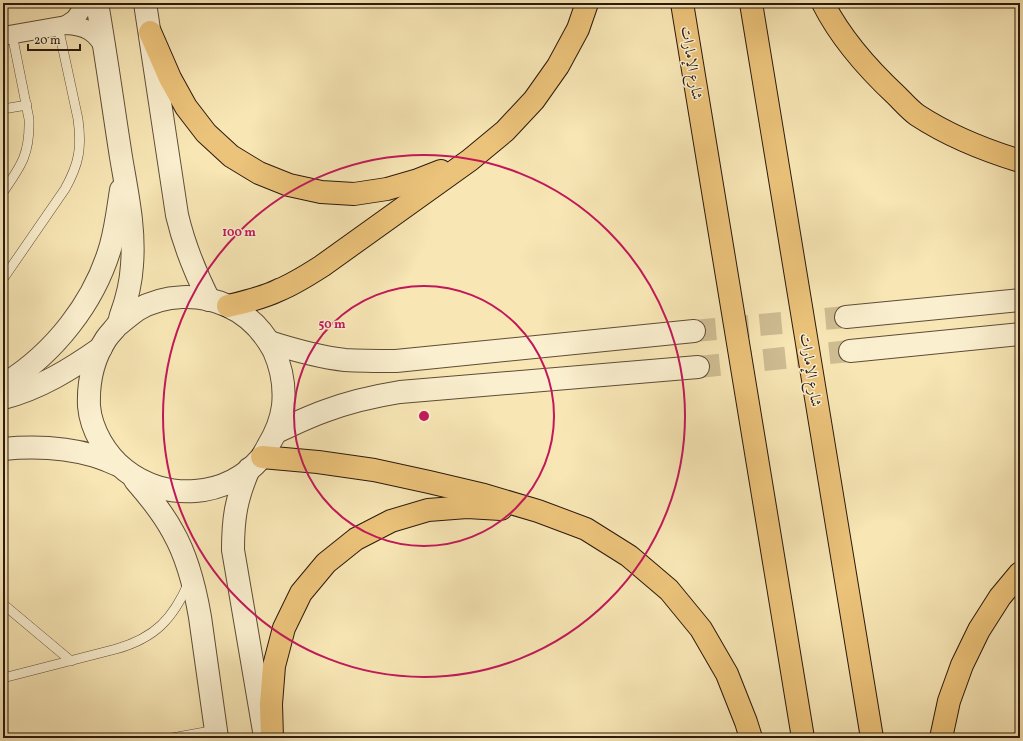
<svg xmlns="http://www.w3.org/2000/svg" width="1023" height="741" font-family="Vollkorn,Amiri,serif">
  <rect width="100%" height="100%" fill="#f8e6b5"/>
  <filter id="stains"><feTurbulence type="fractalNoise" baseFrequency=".005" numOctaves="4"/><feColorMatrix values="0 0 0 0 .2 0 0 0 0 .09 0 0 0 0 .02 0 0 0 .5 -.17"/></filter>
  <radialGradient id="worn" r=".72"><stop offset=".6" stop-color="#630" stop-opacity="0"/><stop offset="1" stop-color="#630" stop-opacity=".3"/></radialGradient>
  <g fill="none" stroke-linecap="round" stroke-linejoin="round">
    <!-- tertiary-tunnel -->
    <g stroke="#cfbd93" stroke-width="22" stroke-dasharray="22 11" stroke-linecap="butt">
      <path d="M 694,331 L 846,317"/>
      <path d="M 698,367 L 850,351"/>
    </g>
    <!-- service casing -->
    <g stroke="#5e4c37" stroke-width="10">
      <g id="service">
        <path d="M 3,109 L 27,105"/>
        <path d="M 3,192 C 22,165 30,153 29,119 L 12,34"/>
        <path d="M 3,279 L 65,189 C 79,164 82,148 78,119 L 58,26"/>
        <path d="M 3,604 L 71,661"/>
        <path d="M 3,678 L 116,649 C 155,638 173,619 189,582"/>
        <path d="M 172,738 L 216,730"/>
      </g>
    </g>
    <!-- minor casing -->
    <g stroke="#5e4c37" stroke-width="20">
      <g id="minor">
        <path d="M 66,25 L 75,19 L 86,3"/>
        <path d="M 3,36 L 66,25 C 86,26 96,32 105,49"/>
      </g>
    </g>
    <!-- tertiary casing -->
    <g stroke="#5e4c37" stroke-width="24">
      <g id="tertiary">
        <path d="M 97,3 C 106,54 113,106 121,157 C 127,193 135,228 132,265 C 131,282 127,299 121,315 C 120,318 120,321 118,324 C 115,329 110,333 106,339 C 93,359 88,381 89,406 C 91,430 106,455 125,470 C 165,502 227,498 261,458 C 264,454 266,450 268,446 C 276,433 281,421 283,406 C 285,387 282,369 274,351 C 264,332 248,315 228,306 C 200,293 164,294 137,310 C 130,315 124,320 118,325"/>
        <path d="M 145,3 L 177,215 C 184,245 195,272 209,300"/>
        <path d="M 846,317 L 1020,300"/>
        <path d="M 269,342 C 294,350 319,357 345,360 C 362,361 379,361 396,361 L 694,331"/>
        <path d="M 850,351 L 1020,334"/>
        <path d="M 3,385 C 54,354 95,302 111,245 C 116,227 118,209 121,190"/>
        <path d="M 3,398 C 39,389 71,369 101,348"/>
        <path d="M 276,432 C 292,425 308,417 325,411 C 349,402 375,396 400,392 L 698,367"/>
        <path d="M 3,449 C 34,446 64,447 95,456 C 103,458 110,462 118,465"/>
        <path d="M 249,469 C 236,499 233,518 233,550 L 265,737"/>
        <path d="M 135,480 C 149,496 163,513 173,532 C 188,558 195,588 200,617 L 217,738"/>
      </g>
    </g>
    <!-- motorway casing -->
    <g stroke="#2a190d" stroke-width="24">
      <g id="motorway">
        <path d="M 682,3 L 803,738"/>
        <path d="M 751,3 L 872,738"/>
        <path d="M 823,3 C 841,39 868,69 897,96 C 903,102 910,110 917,115 C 949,136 984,150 1020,161"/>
        <path d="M 150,32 L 170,78 L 186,107 L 206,133 L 231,156 L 259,173 L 289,185 L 321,192 L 354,194 L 387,189 L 418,180 L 441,171"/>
        <path d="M 228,306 C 245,302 263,298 279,290 C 294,284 308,275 322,266 L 470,160 L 505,131 L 534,100 L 558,66 L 578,29 L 587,3"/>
        <path d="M 262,457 L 318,462 L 374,470 L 429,482 L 484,495 L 538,511 L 586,529 L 629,556 L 669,590 L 701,629 L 727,674 L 746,722 L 751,738"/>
        <path d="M 272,738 L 271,704 L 274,666 L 284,628 L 301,593 L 326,563 L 356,539 L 391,521 L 428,510 L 467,507 L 501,509"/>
        <path d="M 941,738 L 949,701 L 962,665 L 979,630 L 1000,597 L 1020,573"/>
      </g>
    </g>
    <!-- service -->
    <use href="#service" stroke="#faefcf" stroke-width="9"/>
    <!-- minor -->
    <use href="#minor" stroke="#faefcf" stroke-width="18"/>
    <!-- tertiary -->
    <use href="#tertiary" stroke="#faefcf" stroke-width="22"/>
    <!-- motorway -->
    <use href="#motorway" stroke="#ecc37a" stroke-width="22"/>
  </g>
  <!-- distance rings -->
  <g fill="none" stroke="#c2185b" stroke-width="2">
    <circle cx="424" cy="416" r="130"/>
    <circle cx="424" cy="416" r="261"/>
  </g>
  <g text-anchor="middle" stroke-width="3" stroke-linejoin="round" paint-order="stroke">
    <!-- street labels -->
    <g font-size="15" fill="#2a190d" stroke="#faefcf">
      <text transform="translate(692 63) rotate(81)" y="5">شارع الإمارات</text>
      <text transform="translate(811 370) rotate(81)" y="5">شارع الإمارات</text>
    </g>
  </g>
  <circle cx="424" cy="416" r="6" fill="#c2185b" stroke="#faefcf" stroke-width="2"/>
  <g font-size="12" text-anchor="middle" font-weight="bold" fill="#c2185b" stroke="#faefcf" stroke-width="3" stroke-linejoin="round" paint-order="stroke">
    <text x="239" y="236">100 m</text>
    <text x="332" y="328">50 m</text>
  </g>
  <!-- margin -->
  <rect width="1023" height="741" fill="none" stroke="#f8e6b5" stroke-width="16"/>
  <rect x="4" y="4" width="1015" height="733" fill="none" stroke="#2a190d" stroke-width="2"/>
  <rect x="8" y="8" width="1007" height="725" fill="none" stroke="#2a190d"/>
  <!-- scale -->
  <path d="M28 44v6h52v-6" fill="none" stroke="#2a190d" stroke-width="2"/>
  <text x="34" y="44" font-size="12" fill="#2a190d" stroke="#faefcf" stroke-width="3" paint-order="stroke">20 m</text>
  <rect width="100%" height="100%" filter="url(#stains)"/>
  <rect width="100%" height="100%" fill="url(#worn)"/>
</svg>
